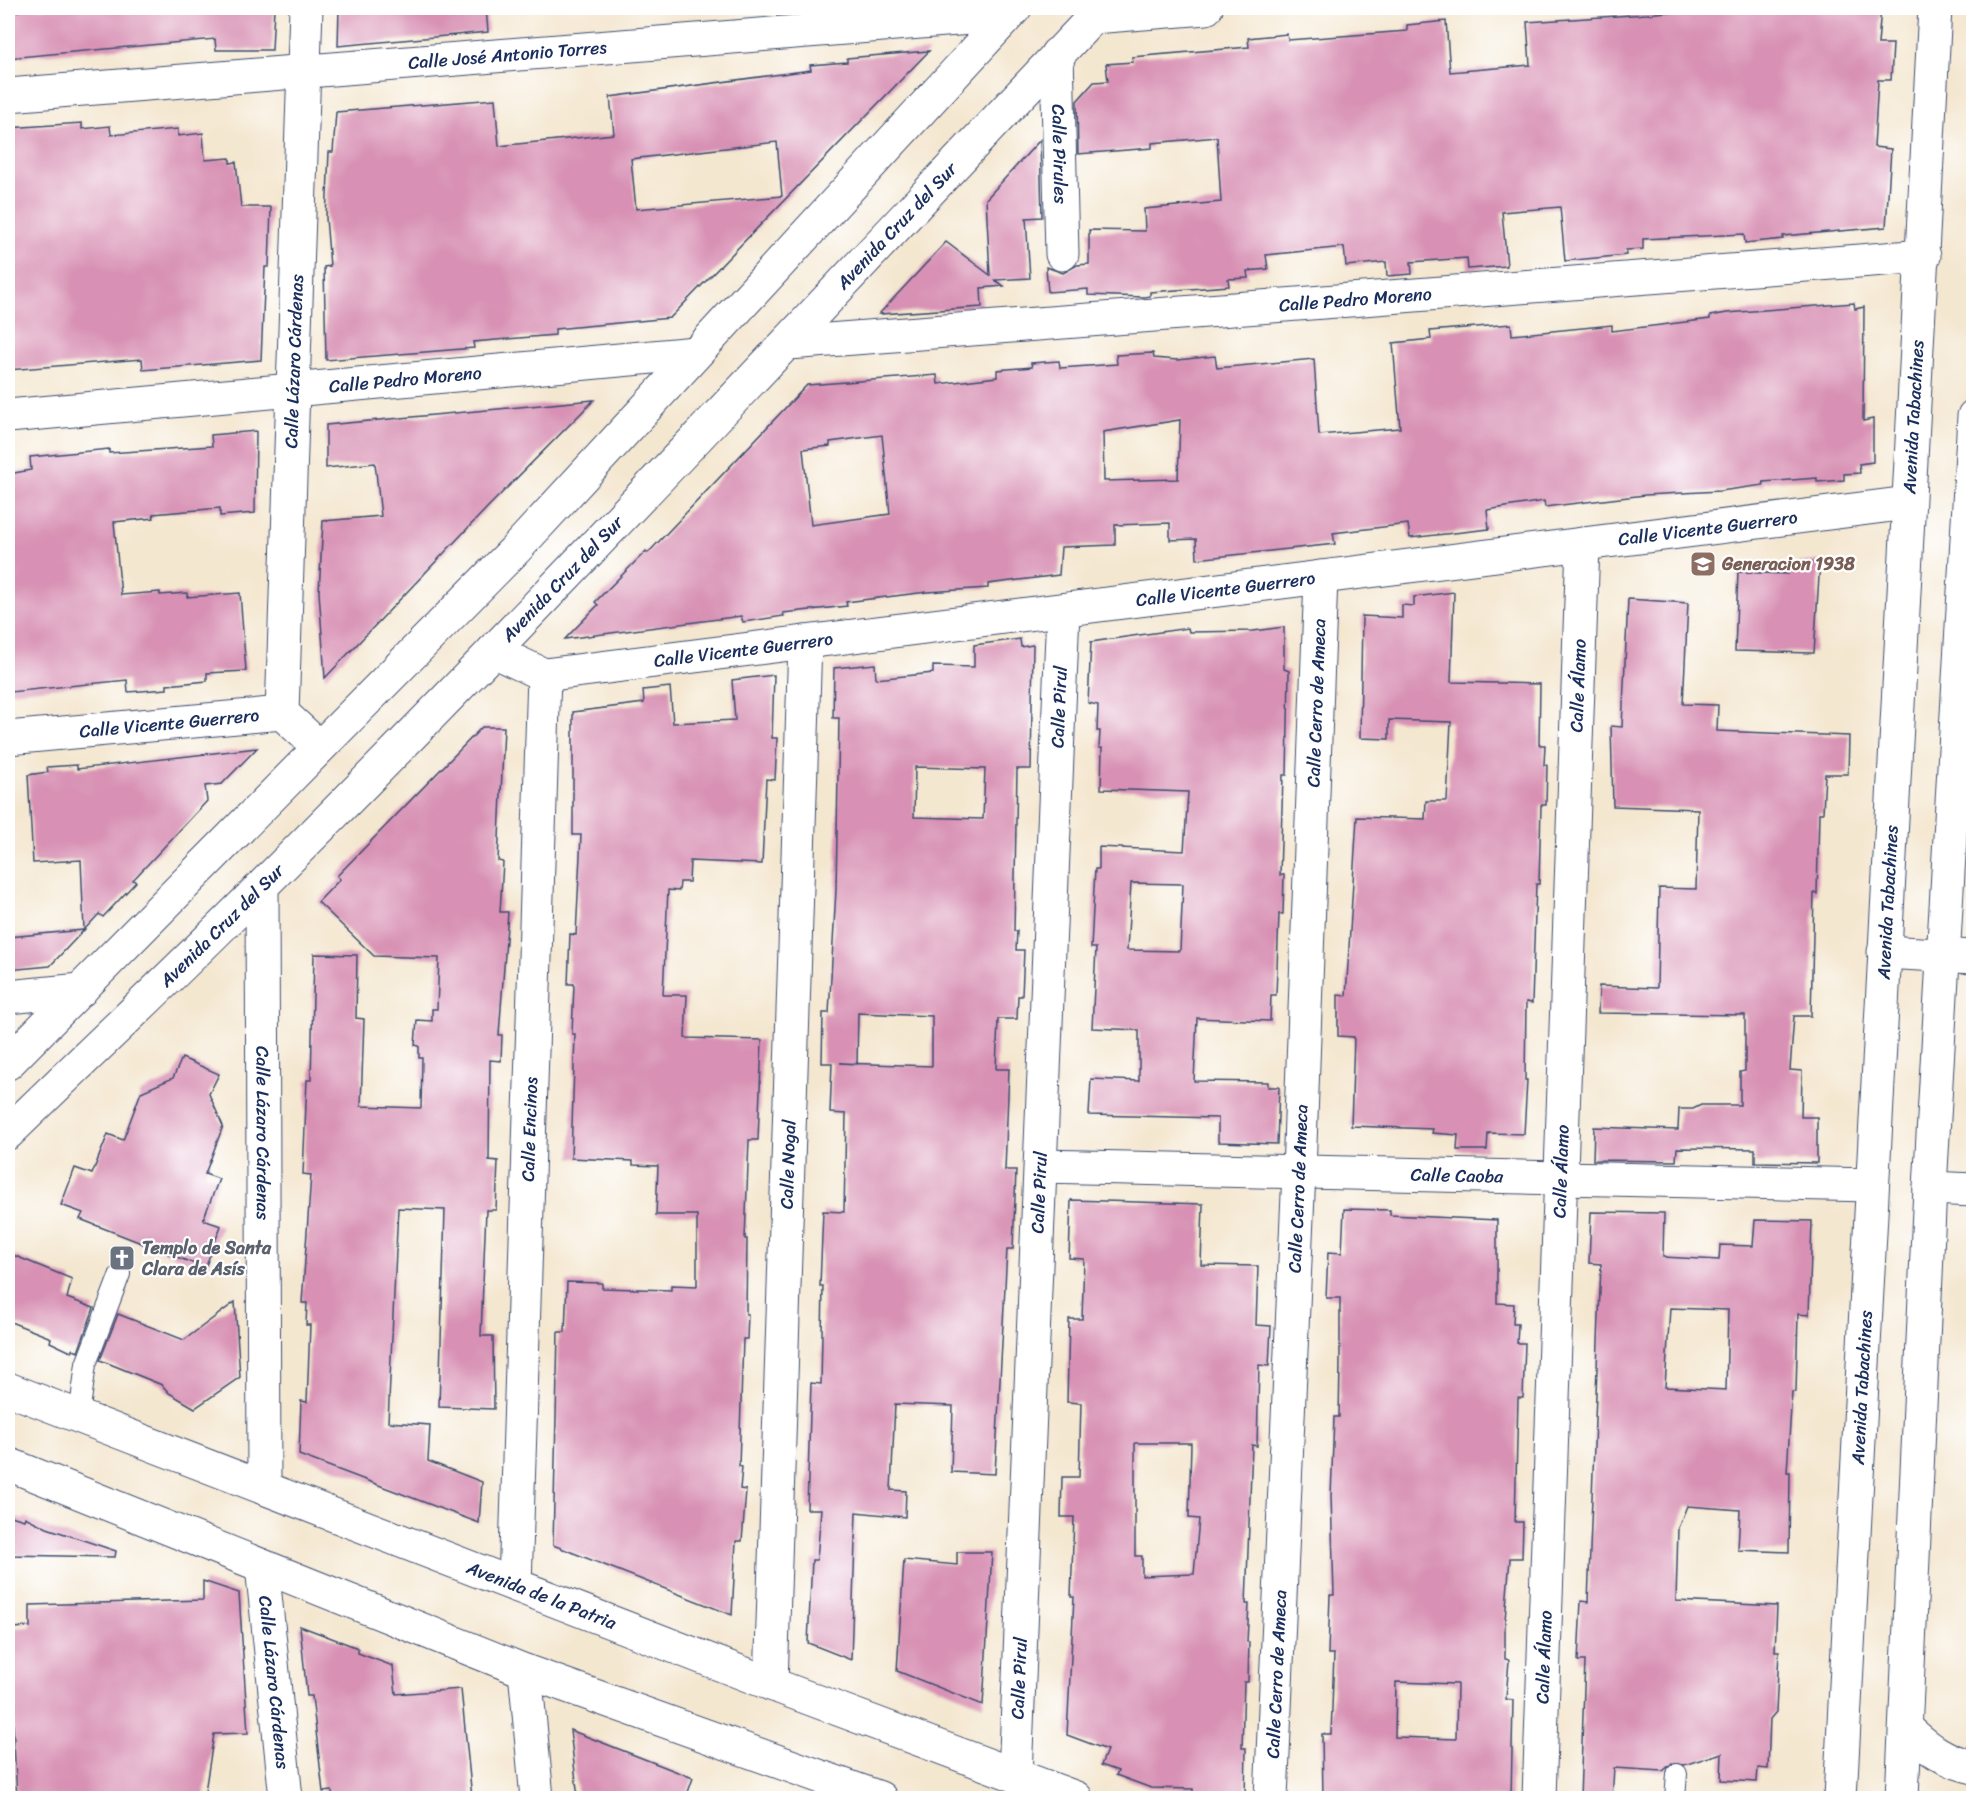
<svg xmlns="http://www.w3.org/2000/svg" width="1981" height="1806" font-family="Sriracha,sans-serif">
  <rect width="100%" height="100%" fill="#fff"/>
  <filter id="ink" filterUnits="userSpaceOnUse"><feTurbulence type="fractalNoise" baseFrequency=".0167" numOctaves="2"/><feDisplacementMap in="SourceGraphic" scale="12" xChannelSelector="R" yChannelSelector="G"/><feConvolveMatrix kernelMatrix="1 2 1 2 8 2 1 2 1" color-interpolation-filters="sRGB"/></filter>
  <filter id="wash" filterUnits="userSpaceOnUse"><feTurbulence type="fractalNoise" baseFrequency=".008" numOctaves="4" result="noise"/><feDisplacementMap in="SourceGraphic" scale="24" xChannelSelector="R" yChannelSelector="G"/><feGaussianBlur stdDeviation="1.35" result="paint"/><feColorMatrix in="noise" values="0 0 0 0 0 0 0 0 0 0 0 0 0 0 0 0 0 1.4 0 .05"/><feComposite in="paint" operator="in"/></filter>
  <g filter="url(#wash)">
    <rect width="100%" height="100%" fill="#f4e7d0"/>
    <g id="blocks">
      <!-- building -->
      <g fill="#d891b4" fill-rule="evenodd">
        <path d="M 18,8 L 274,8 L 272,50 L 216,50 L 215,39 L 8,58 L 8,12 L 19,11 Z"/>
        <path d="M 339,8 L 486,8 L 488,32 L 338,46 Z"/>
        <path d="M 1685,8 L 1725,8 L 1725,11 L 1762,8 L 1881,8 L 1878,44 L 1893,44 L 1891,80 L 1878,80 L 1874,147 L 1891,149 L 1886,227 L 1783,236 L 1783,239 L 1745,243 L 1744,234 L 1643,239 L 1643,249 L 1626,250 L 1626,255 L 1565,261 L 1560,207 L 1502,212 L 1507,266 L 1468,269 L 1467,258 L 1411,262 L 1412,274 L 1387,276 L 1386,262 L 1346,266 L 1344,247 L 1266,255 L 1268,269 L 1247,271 L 1248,278 L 1228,279 L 1229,286 L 1150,292 L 1150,296 L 1144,297 L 1088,295 L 1088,289 L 1048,292 L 1046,267 L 1063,273 L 1077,265 L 1089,264 L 1089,230 L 1145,231 L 1144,209 L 1221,202 L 1217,137 L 1152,143 L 1152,148 L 1078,154 L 1077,101 L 1094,82 L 1108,81 L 1106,64 L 1133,62 L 1132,57 L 1249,47 L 1248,38 L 1287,34 L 1288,40 L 1407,31 L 1407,25 L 1446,21 L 1450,72 L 1530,65 L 1527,22 L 1647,14 L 1686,10 Z"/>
        <path d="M 929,51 L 670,318 L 555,329 L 555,335 L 473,342 L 474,348 L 326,360 L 324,267 L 330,266 L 326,218 L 329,152 L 333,152 L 336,112 L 495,99 L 499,146 L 614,134 L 610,97 L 811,70 L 810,65 L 847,62 L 847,58 ZM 777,142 L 782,196 L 636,209 L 631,159 Z"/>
        <path d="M 82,123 L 82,129 L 110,126 L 111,135 L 178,129 L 178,136 L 203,133 L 205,160 L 230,158 L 230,163 L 236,162 L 241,207 L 271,207 L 269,267 L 265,267 L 261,360 L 143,370 L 142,359 L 8,370 L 8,128 Z"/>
        <path d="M 1040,140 L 1042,217 L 1026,218 L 1030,278 L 995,280 L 1004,286 L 981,288 L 982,307 L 879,314 L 946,242 L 990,275 L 986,199 Z"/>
        <path d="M 1854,303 L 1855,309 L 1864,307 L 1863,421 L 1873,419 L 1873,462 L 1859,464 L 1860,473 L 1844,474 L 1844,480 L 1817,482 L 1817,478 L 1763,482 L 1764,485 L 1720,491 L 1645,495 L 1545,507 L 1544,501 L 1487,510 L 1489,529 L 1410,538 L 1408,524 L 1333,533 L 1335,544 L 1197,559 L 1196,539 L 1170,540 L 1170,523 L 1115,525 L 1115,545 L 1061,547 L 1059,575 L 988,584 L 988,588 L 927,592 L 846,602 L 847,606 L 783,613 L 784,616 L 743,622 L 741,616 L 565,639 L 598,605 L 595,602 L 646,551 L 648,553 L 807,385 L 937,375 L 938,384 L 997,377 L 997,370 L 1032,367 L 1031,363 L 1059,361 L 1060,368 L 1117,364 L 1116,355 L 1153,353 L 1154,358 L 1177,360 L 1215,356 L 1217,368 L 1314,359 L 1319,435 L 1400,428 L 1393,343 L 1431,339 L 1430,331 L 1511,324 L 1512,335 L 1612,325 L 1612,331 L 1710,319 L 1710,316 L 1727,313 ZM 1180,420 L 1178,479 L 1104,481 L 1103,432 ZM 882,435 L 890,514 L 811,525 L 803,449 L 830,446 L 830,442 Z"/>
        <path d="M 594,400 L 486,509 L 325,678 L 319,592 L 323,521 L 381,516 L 375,463 L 326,468 L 326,425 Z"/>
        <path d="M 256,431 L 255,513 L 220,516 L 220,508 L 153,514 L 154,518 L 114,522 L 121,595 L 160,592 L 160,595 L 187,593 L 187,597 L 240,593 L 246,671 L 207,673 L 207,681 L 167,685 L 167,689 L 128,692 L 127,680 L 10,692 L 8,686 L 9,474 L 31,470 L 30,457 L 109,449 L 109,453 L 212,446 L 211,435 Z"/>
        <path d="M 1820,561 L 1814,653 L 1735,651 L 1738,572 L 1788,574 L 1788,564 Z"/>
        <path d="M 1454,592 L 1451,682 L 1540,684 L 1539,745 L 1545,745 L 1544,765 L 1547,765 L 1546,805 L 1541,805 L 1539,884 L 1536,884 L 1532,1003 L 1526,1002 L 1525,1080 L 1527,1080 L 1524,1134 L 1488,1133 L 1487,1150 L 1457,1150 L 1458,1135 L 1432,1133 L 1433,1129 L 1351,1126 L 1354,1037 L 1338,1036 L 1338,995 L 1346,996 L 1357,817 L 1425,819 L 1426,801 L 1447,801 L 1451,722 L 1389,720 L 1389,739 L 1360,738 L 1362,616 L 1402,618 L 1402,605 L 1414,606 L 1414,597 Z"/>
        <path d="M 1628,599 L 1688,603 L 1683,704 L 1718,705 L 1717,731 L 1849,736 L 1848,774 L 1825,774 L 1823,813 L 1819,813 L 1817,894 L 1814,893 L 1811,1016 L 1794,1016 L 1790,1070 L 1802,1071 L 1801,1117 L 1817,1117 L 1817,1163 L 1755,1162 L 1755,1149 L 1677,1148 L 1676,1161 L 1593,1160 L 1594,1127 L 1678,1130 L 1679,1109 L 1693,1109 L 1701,1105 L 1740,1105 L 1740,1072 L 1745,1071 L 1745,1015 L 1598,1013 L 1599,986 L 1657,988 L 1659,888 L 1696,889 L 1698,809 L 1613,806 L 1611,726 L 1622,727 Z"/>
        <path d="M 1284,627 L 1284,669 L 1289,671 L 1287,775 L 1283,775 L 1280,875 L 1284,875 L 1283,914 L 1279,914 L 1276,995 L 1271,995 L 1270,1021 L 1197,1018 L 1194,1081 L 1268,1082 L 1268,1087 L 1279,1087 L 1277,1144 L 1218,1142 L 1218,1118 L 1089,1115 L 1091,1079 L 1139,1081 L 1139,1030 L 1092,1028 L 1096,948 L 1091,948 L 1095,869 L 1099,869 L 1099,847 L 1184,851 L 1188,792 L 1101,789 L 1102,748 L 1099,748 L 1100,731 L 1097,731 L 1098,705 L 1088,703 L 1091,642 L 1188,628 L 1189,632 L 1253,631 ZM 1131,883 L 1183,884 L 1180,951 L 1127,950 Z"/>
        <path d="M 1020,639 L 1021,647 L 1033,645 L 1031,769 L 1017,769 L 1014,931 L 1017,931 L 1016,950 L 1024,950 L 1022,996 L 1018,996 L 1017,1019 L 998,1019 L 996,1069 L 1009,1069 L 1005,1170 L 1016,1170 L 1013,1249 L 1007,1249 L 995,1474 L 951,1472 L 953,1406 L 895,1404 L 891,1490 L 906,1491 L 905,1517 L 856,1512 L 851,1660 L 808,1643 L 812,1560 L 817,1560 L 821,1509 L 807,1509 L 811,1383 L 821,1384 L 823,1286 L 820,1286 L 823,1211 L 844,1212 L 846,1114 L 830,1113 L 832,1063 L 822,1063 L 823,1013 L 829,1013 L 836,890 L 839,718 L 833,718 L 834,668 L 875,664 L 876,679 L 933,673 L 933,666 L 974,667 L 974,645 ZM 915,767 L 985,769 L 983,819 L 914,817 ZM 858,1013 L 932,1016 L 932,1066 L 840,1063 L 857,1064 Z"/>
        <path d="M 774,675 L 772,738 L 777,738 L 775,780 L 766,779 L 762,864 L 690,861 L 689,882 L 680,882 L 679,891 L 668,890 L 663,995 L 687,995 L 685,1038 L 762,1040 L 758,1140 L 749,1140 L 745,1239 L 747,1239 L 746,1314 L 748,1314 L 747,1339 L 743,1339 L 739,1466 L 742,1467 L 740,1489 L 746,1490 L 742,1541 L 736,1541 L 732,1615 L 553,1545 L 558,1332 L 565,1332 L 567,1282 L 602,1283 L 602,1288 L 671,1290 L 671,1285 L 697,1286 L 697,1215 L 656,1215 L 658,1166 L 633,1165 L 633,1161 L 571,1158 L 575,1034 L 572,1034 L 574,984 L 568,984 L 570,934 L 576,935 L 581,835 L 573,835 L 573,712 L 644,703 L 643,690 L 670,687 L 673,723 L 735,720 L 732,680 Z"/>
        <path d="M 482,727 L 504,727 L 498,861 L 503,862 L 500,912 L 508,912 L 499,1035 L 502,1035 L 501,1061 L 490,1060 L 489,1160 L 498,1161 L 496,1210 L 486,1210 L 482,1309 L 481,1336 L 493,1336 L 494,1409 L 439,1407 L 445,1210 L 398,1208 L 388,1422 L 430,1425 L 428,1461 L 482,1482 L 479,1523 L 299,1455 L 301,1401 L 307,1402 L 310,1325 L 306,1325 L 307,1303 L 302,1303 L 311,1175 L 303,1174 L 307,1080 L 311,1080 L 314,954 L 357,955 L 356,1018 L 364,1019 L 361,1106 L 421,1108 L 422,1058 L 419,1058 L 419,1046 L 415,1045 L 417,1020 L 432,1021 L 432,1009 L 437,1009 L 438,984 L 439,958 L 374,956 L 318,902 L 340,879 L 337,876 Z"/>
        <path d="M 257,748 L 222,784 L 205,786 L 207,801 L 133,880 L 136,882 L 103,917 L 99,914 L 84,930 L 81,860 L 33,863 L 28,775 L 48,772 L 47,767 L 77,765 L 77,769 Z"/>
        <path d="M 84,930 L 50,966 L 8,970 L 8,937 Z"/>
        <path d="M 182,1058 L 219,1074 L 209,1094 L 223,1126 L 205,1174 L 219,1179 L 203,1220 L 221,1226 L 205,1268 L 80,1219 L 83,1213 L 61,1205 L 75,1168 L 92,1174 L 108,1134 L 123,1140 L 141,1092 L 173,1078 Z"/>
        <path d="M 1071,1200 L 1203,1204 L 1201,1265 L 1258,1266 L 1256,1325 L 1271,1326 L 1269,1366 L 1259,1365 L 1257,1446 L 1252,1445 L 1246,1604 L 1249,1604 L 1247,1642 L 1249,1642 L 1248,1682 L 1244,1682 L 1242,1748 L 1246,1748 L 1245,1798 L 1193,1795 L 1193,1789 L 1151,1788 L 1116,1775 L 1118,1771 L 1101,1765 L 1107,1750 L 1067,1735 L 1074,1597 L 1071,1597 L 1074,1517 L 1061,1517 L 1062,1477 L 1079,1477 L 1081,1403 L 1067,1402 L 1069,1319 L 1082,1319 L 1084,1259 L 1069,1258 ZM 1135,1443 L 1191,1443 L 1189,1518 L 1199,1519 L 1194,1574 L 1142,1576 L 1142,1556 L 1135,1556 Z"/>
        <path d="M 1344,1209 L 1390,1210 L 1390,1215 L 1497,1220 L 1497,1303 L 1514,1304 L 1513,1324 L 1518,1324 L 1517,1343 L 1525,1343 L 1523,1398 L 1518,1398 L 1515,1522 L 1523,1522 L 1522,1558 L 1510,1558 L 1505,1620 L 1505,1659 L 1509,1660 L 1506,1699 L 1513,1700 L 1511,1798 L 1323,1798 L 1322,1734 L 1331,1734 L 1334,1654 L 1328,1654 L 1330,1595 L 1334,1595 L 1331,1496 L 1334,1417 L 1339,1417 L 1340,1364 L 1340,1298 L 1326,1298 L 1328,1252 L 1342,1253 ZM 1396,1682 L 1457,1684 L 1456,1739 L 1395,1737 Z"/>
        <path d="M 1591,1212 L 1664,1213 L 1663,1257 L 1719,1260 L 1720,1245 L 1753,1246 L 1755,1220 L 1812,1221 L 1809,1315 L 1798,1314 L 1796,1392 L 1792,1392 L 1787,1472 L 1790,1472 L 1789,1552 L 1738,1550 L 1740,1510 L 1687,1506 L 1678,1528 L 1676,1601 L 1777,1606 L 1775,1651 L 1779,1651 L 1776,1712 L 1770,1719 L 1768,1769 L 1758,1768 L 1757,1782 L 1721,1780 L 1722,1753 L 1684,1765 L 1672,1763 L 1663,1771 L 1614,1768 L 1612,1798 L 1580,1798 L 1585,1661 L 1578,1661 L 1581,1601 L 1588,1602 L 1601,1264 L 1589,1263 ZM 1670,1308 L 1728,1310 L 1726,1390 L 1665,1387 Z"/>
        <path d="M 8,1253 L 72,1279 L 67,1298 L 94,1308 L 78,1352 L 72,1349 L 71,1352 L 50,1342 L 51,1338 L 8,1321 Z"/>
        <path d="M 235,1302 L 240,1377 L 195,1408 L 169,1393 L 162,1385 L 100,1360 L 118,1314 L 184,1340 Z"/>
        <path d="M 8,1515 L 24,1520 L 25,1517 L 47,1528 L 116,1551 L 115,1557 L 8,1555 Z"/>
        <path d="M 957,1552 L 992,1552 L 983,1705 L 897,1671 L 904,1560 L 957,1565 Z"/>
        <path d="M 203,1581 L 239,1593 L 248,1733 L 214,1734 L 204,1798 L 17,1798 L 11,1686 L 11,1628 L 30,1627 L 30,1605 L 203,1600 Z"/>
        <path d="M 300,1626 L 358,1648 L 358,1653 L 393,1666 L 396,1694 L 461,1689 L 472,1798 L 333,1798 L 332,1791 L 323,1792 L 312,1696 L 307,1696 Z"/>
        <path d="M 570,1730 L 693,1778 L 686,1798 L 578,1798 Z"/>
      </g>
    </g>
  </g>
  <g filter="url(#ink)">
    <use href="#blocks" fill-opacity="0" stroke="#3c4b6f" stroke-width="1.5"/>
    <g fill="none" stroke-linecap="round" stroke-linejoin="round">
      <!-- service casing -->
      <g stroke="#3c4b6f" stroke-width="22">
        <g id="service">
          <path d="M 79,1416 L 86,1364 L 120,1274"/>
          <path d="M 1675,1798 L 1677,1774"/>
        </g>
      </g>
      <!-- minor casing -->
      <g stroke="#3c4b6f" stroke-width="35">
        <g id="minor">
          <path d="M 1093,17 L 1206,8"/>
          <path id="s1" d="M 1057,54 L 1062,254"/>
          <path id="s2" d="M 8,95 L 1008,15"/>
          <path id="s3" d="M 789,343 L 1924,256"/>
          <path id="s4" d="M 8,416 L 696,353"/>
          <path d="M 493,651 L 544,675"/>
          <path id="s5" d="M 544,675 L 1908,503"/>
          <path id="s6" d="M 282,713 L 306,8"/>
          <path id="s7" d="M 8,738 L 282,713 L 319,747"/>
          <path id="s8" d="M 262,887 L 264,1488"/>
          <path d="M 1884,952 L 1974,957"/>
          <path d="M 8,997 L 81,990"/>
          <path id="s9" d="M 1041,1166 L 1871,1185"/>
          <path d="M 1930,1188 L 1974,1190"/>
          <path id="s10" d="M 262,1566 L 286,1798"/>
          <path id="s11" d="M 515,1585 L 544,675"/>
          <path d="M 525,1671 L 537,1798"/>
          <path id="s12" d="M 771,1684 L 805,642"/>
          <path id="s13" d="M 1015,1776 L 1063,610"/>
          <path id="s14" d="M 1271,1798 L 1299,1172 L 1321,577"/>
          <path id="s15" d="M 1539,1798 L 1583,544"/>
        </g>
      </g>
      <!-- tertiary casing -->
      <g stroke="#3c4b6f" stroke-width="35">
        <g id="tertiary">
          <path id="s16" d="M 1840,1798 L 1935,8"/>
          <path d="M 1902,1798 L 1930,1188 L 1974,416"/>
        </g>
      </g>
      <!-- secondary casing -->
      <g stroke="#3c4b6f" stroke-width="35">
        <g id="secondary">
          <path d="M 8,1063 L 515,550 L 1015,8"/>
          <path id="s17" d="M 8,1133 C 92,1051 179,970 262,886 C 549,600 824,302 1102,8"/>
        </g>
      </g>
      <!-- primary casing -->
      <g stroke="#3c4b6f" stroke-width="35">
        <g id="primary">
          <path id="s18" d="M 8,1389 L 771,1684 L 1076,1798"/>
          <path d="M 8,1464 L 525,1671 L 880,1798"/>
          <path d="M 1906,1728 C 1927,1748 1945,1761 1974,1767"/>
        </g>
      </g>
      <!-- service -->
      <use href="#service" stroke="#fff" stroke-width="20"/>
      <!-- minor -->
      <use href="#minor" stroke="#fff" stroke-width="33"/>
      <!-- tertiary -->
      <use href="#tertiary" stroke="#fff" stroke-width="33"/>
      <!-- secondary -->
      <use href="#secondary" stroke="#fff" stroke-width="33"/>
      <!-- primary -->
      <use href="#primary" stroke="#fff" stroke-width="33"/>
    </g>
  </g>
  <!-- icons -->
  <defs>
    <g id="school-square" transform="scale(1.35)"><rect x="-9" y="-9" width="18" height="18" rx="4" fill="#8d6e63" stroke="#fff"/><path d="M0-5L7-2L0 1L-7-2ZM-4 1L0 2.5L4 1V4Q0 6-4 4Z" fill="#fff"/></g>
    <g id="church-square" transform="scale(1.35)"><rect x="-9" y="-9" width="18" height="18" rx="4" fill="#6b7280" stroke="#fff"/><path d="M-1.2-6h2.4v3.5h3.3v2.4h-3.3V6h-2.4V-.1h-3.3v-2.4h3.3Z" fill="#fff"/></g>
  </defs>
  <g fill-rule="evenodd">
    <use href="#school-square" x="1703" y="564"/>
    <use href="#church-square" x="122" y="1258"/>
  </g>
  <g text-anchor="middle" stroke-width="4.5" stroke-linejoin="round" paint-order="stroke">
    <!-- street labels -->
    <g font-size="18" fill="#1b2f5e" stroke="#fff">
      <text dy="6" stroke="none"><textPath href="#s2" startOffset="501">Calle José Antonio Torres</textPath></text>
      <text dy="6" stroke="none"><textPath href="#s1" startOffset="100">Calle Pirules</textPath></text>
      <text dy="6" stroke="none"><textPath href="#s17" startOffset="1270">Avenida Cruz del Sur</textPath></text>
      <text dy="6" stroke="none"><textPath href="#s3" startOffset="568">Calle Pedro Moreno</textPath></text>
      <text dy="6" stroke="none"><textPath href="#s6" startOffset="352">Calle Lázaro Cárdenas</textPath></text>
      <text dy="6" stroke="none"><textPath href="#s4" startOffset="399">Calle Pedro Moreno</textPath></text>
      <text dy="6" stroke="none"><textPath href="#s16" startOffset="1383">Avenida Tabachines</textPath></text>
      <text dy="6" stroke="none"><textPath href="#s5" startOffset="1173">Calle Vicente Guerrero</textPath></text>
      <text dy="6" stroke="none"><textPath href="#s17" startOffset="784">Avenida Cruz del Sur</textPath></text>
      <text dy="6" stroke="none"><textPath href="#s5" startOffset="687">Calle Vicente Guerrero</textPath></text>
      <text dy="6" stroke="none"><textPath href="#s5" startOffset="201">Calle Vicente Guerrero</textPath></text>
      <text dy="6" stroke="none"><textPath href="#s15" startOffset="1113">Calle Álamo</textPath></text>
      <text dy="6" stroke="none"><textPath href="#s14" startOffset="1096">Calle Cerro de Ameca</textPath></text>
      <text dy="6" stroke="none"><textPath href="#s13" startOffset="1070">Calle Pirul</textPath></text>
      <text dy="6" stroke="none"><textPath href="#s7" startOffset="162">Calle Vicente Guerrero</textPath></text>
      <text dy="6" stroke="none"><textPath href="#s16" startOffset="897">Avenida Tabachines</textPath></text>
      <text dy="6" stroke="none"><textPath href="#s17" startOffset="298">Avenida Cruz del Sur</textPath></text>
      <text dy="6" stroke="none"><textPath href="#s11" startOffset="456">Calle Encinos</textPath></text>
      <text dy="6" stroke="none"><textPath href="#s8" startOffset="246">Calle Lázaro Cárdenas</textPath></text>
      <text dy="6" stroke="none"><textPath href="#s12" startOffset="520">Calle Nogal</textPath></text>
      <text dy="6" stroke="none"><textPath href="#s15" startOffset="627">Calle Álamo</textPath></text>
      <text dy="6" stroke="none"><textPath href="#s9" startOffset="416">Calle Caoba</textPath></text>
      <text dy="6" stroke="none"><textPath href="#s14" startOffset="610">Calle Cerro de Ameca</textPath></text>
      <text dy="6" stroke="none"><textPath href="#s13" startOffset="584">Calle Pirul</textPath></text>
      <text dy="6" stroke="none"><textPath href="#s16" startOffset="411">Avenida Tabachines</textPath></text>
      <text dy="6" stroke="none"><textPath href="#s18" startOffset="572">Avenida de la Patria</textPath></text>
      <text dy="6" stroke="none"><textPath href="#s15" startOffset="141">Calle Álamo</textPath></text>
      <text dy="6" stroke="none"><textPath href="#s14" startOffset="124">Calle Cerro de Ameca</textPath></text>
      <text dy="6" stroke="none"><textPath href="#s13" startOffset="98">Calle Pirul</textPath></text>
      <text dy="6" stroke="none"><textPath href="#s10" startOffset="117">Calle Lázaro Cárdenas</textPath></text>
    </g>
    <!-- education labels -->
    <g font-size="18" font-weight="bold" fill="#785e54" stroke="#fff" text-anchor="start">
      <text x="1722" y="570">Generacion 1938</text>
    </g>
    <!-- worship labels -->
    <g font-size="18" font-weight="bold" fill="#5b616d" stroke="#fff" text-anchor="start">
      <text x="142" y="1254">Templo de Santa<tspan x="142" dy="21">Clara de Asís</tspan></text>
    </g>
  </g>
  <!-- margin -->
  <rect width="1981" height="1806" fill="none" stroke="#fff" stroke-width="30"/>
</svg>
